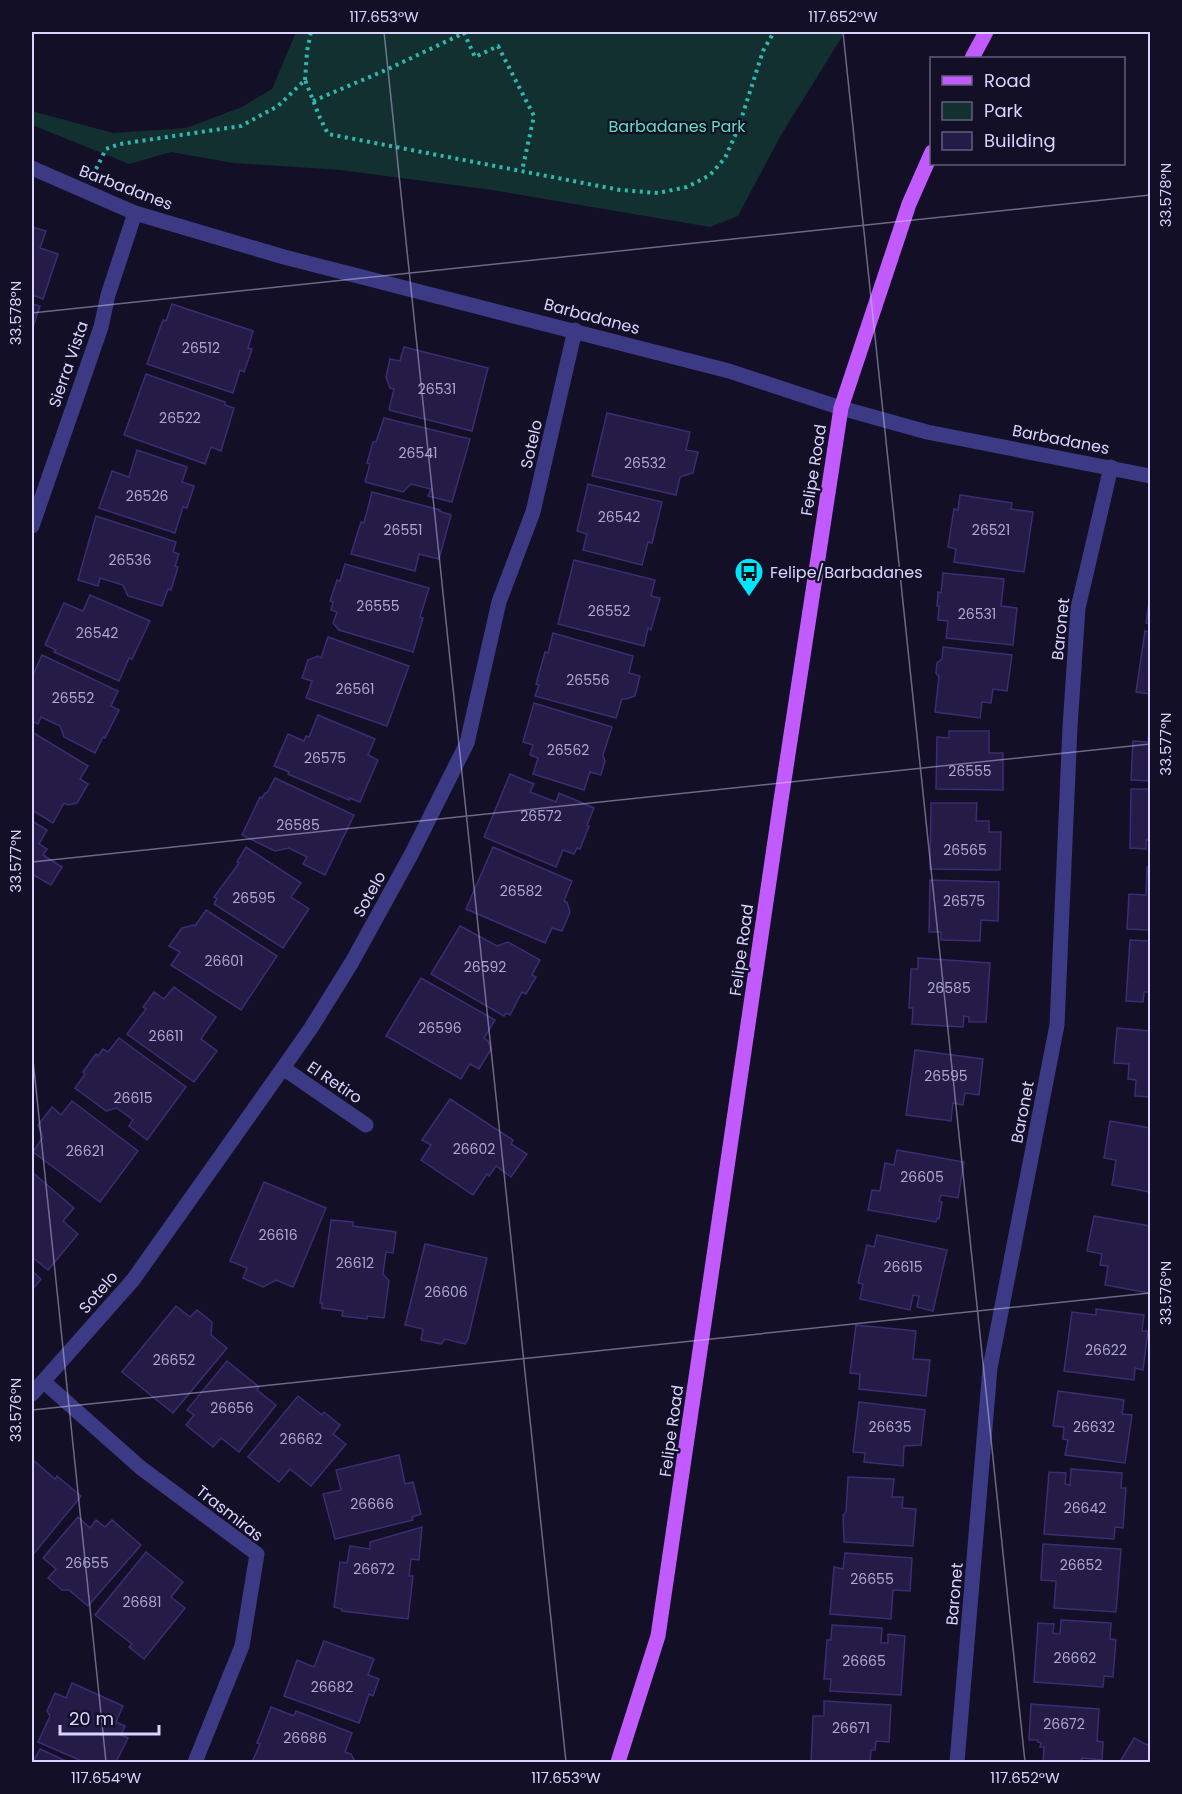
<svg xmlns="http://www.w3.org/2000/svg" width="1182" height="1794" font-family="Poppins,sans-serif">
  <rect width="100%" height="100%" fill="#130f26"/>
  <!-- green -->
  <path fill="#12302f" d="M 296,32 L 845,32 L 781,135 L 738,216 L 710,227 L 492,190 L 340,170 L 233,163 L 171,152 L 129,164 L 32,125 L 32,111 L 113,133 L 186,128 L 242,107 L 272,89 Z"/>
  <!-- building -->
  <g fill="#241b47" stroke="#3b2d73" stroke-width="1.5">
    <path d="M 32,227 L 46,231 L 40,248 L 58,254 L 43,299 L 32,295 Z"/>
    <path d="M 32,304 L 40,306 L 32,330 Z"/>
    <path d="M 172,304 L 253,331 L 248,348 L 252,349 L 244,372 L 240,370 L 233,393 L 147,364 L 163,320 L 166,321 Z"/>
    <path d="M 404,347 L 488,368 L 472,431 L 389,410 L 394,389 L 390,388 L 386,377 L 390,359 L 400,361 Z"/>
    <path d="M 146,374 L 225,402 L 225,405 L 234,408 L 221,451 L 211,447 L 205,464 L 124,435 Z"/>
    <path d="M 607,413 L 690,432 L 686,450 L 698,452 L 693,473 L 680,477 L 676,495 L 592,476 Z"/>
    <path d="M 384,418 L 470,439 L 452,502 L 428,496 L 431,489 L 411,484 L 403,492 L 365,482 L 370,464 L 367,463 L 373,442 L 376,442 Z"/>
    <path d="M 137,450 L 187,467 L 182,482 L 194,486 L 187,508 L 183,507 L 175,533 L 99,508 L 112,471 L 129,477 Z"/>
    <path d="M 588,484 L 662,502 L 652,543 L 648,542 L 642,565 L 583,550 L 587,534 L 577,531 Z"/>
    <path d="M 372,492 L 440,510 L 439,511 L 451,515 L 439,559 L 419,554 L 415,571 L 351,554 L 361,522 L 364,523 Z"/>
    <path d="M 960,495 L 1012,503 L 1011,509 L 1033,512 L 1024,572 L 954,562 L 956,549 L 948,547 L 954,509 L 958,510 Z"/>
    <path d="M 96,516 L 176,542 L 173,552 L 179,554 L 175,566 L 178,567 L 171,590 L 168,589 L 162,606 L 128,596 L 123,585 L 100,578 L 98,586 L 78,580 Z"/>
    <path d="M 574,560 L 655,580 L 651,596 L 660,598 L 651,630 L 648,628 L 644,646 L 558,624 Z"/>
    <path d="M 345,564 L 429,588 L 420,617 L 423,618 L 413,652 L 339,630 L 333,623 L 337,612 L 331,610 L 333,602 L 330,601 L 337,580 L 340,581 Z"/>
    <path d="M 943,573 L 1004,579 L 1001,606 L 1017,608 L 1013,645 L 946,638 L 948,621 L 938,620 L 939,606 L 937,606 L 938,592 L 941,593 Z"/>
    <path d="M 1150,594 L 1150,624 L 1146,623 Z"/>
    <path d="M 90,595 L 150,621 L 132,659 L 129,658 L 119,681 L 54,652 L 56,650 L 45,645 L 64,603 L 83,611 Z"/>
    <path d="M 1145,631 L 1150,632 L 1150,694 L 1136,692 Z"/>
    <path d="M 553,633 L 633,656 L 629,673 L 640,676 L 635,696 L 626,699 L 622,699 L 616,718 L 535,696 L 539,685 L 536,684 L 545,652 L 548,653 Z"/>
    <path d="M 328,637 L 409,666 L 387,726 L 306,698 L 312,681 L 302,678 L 308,660 L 318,656 L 321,658 Z"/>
    <path d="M 943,647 L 1012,655 L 1007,691 L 993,689 L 991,703 L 982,702 L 980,718 L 935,712 L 939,677 L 936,673 L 937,663 L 942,659 Z"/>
    <path d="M 42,655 L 118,691 L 111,706 L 119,710 L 105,738 L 103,737 L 95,753 L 64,737 L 60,726 L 41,717 L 38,724 L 32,721 L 32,677 Z"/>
    <path d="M 534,703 L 612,727 L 603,755 L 605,761 L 601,775 L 590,772 L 584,790 L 533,774 L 538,758 L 530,755 L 533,745 L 523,742 Z"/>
    <path d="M 318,715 L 375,739 L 368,755 L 378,760 L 360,802 L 350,798 L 349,800 L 288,774 L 289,772 L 274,766 L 288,734 L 304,741 L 306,736 L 309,737 Z"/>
    <path d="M 949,731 L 989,731 L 989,753 L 1003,753 L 1003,790 L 936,789 L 937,737 L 949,738 Z"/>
    <path d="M 1149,731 L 1150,781 L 1131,780 L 1133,741 L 1148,742 Z"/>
    <path d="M 32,732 L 88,766 L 80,779 L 88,784 L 77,803 L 68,805 L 64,803 L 53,823 L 32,810 Z"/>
    <path d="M 510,774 L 534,784 L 530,792 L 556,802 L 559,793 L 594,808 L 587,825 L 589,826 L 580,849 L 577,848 L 574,854 L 563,850 L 556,867 L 484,837 Z"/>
    <path d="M 275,778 L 354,815 L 325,875 L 303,864 L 307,857 L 289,848 L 275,851 L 242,835 L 260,797 L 262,798 L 265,793 L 267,793 Z"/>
    <path d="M 1131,789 L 1150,789 L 1150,840 L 1146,840 L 1146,849 L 1130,848 Z"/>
    <path d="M 931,803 L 977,803 L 976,821 L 989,821 L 989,832 L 1001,832 L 1000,870 L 930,869 Z"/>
    <path d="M 32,821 L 47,830 L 39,844 L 47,849 L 43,855 L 62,867 L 51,885 L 32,874 L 32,875 Z"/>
    <path d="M 246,847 L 301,883 L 291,897 L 309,909 L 283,948 L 214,904 L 217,899 L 214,897 L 239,863 L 237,862 Z"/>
    <path d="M 493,847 L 572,881 L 564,901 L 567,902 L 570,912 L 562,931 L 552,928 L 545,943 L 466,909 Z"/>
    <path d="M 1147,867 L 1150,867 L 1150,930 L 1127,929 L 1129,894 L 1146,895 Z"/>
    <path d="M 930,880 L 999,882 L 998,921 L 981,920 L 980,941 L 941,940 L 941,932 L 929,932 Z"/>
    <path d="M 206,910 L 277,956 L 241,1010 L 171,965 L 180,952 L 169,946 L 182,928 L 194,925 L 195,926 Z"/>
    <path d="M 460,926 L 497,946 L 508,942 L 540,960 L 532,975 L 536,977 L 526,994 L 522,992 L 510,1015 L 506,1013 L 504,1016 L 431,974 Z"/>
    <path d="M 1130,940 L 1150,941 L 1150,1007 L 1150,992 L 1144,992 L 1143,1002 L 1126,1001 Z"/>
    <path d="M 918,958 L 990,963 L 986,1022 L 969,1022 L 969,1017 L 964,1016 L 963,1027 L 912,1024 L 913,1008 L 909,1008 L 911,969 L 918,969 Z"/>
    <path d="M 421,978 L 495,1020 L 484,1038 L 488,1041 L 491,1049 L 479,1069 L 470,1064 L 461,1079 L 386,1036 Z"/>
    <path d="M 174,987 L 216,1017 L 201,1039 L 217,1051 L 194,1082 L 127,1034 L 146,1009 L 143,1007 L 154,992 L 164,999 Z"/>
    <path d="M 1117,1028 L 1150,1031 L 1150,1097 L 1135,1096 L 1136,1080 L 1128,1079 L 1129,1064 L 1114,1063 Z"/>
    <path d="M 119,1038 L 186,1087 L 147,1140 L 129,1126 L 133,1120 L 117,1108 L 106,1111 L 75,1088 L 85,1074 L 83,1072 L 96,1054 L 98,1056 L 103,1049 L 108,1052 Z"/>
    <path d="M 915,1050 L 983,1059 L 979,1095 L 965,1093 L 963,1105 L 953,1103 L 951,1121 L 906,1115 Z"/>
    <path d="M 450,1099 L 513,1140 L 511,1144 L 527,1154 L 511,1177 L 496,1166 L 489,1176 L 487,1174 L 473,1195 L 421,1160 L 431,1145 L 422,1140 Z"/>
    <path d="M 72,1101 L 138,1151 L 100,1202 L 33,1152 L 43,1137 L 38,1125 L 52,1107 L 61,1115 Z"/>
    <path d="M 1110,1121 L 1150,1128 L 1150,1192 L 1112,1185 L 1116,1160 L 1104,1158 Z"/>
    <path d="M 897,1150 L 964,1162 L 958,1198 L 941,1195 L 939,1201 L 942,1202 L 939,1219 L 937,1218 L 936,1222 L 868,1210 L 872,1190 L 880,1191 L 885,1163 L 894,1165 Z"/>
    <path d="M 32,1172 L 74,1208 L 63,1221 L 78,1234 L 48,1270 L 32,1257 Z"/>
    <path d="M 264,1182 L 326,1208 L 293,1287 L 276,1280 L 263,1287 L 243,1278 L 247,1268 L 230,1261 Z"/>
    <path d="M 1094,1216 L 1150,1226 L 1149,1293 L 1105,1285 L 1108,1266 L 1100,1265 L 1102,1254 L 1087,1251 Z"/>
    <path d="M 331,1220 L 353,1222 L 353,1226 L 396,1232 L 393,1253 L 386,1252 L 383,1274 L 389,1281 L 384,1318 L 367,1316 L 367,1319 L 342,1316 L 343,1311 L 322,1308 L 322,1303 L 320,1303 Z"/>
    <path d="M 877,1235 L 947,1250 L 933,1311 L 917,1307 L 919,1296 L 913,1295 L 910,1310 L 860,1299 L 863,1284 L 858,1283 L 867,1245 L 874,1247 Z"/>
    <path d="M 425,1244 L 487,1258 L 468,1339 L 465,1344 L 445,1339 L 441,1344 L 421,1340 L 423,1329 L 405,1325 Z"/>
    <path d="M 32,1271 L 41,1279 L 32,1290 Z"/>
    <path d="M 176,1306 L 190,1317 L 197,1310 L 212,1322 L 211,1335 L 227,1348 L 173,1413 L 122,1372 Z"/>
    <path d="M 1096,1309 L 1144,1315 L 1142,1331 L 1148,1331 L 1143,1370 L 1135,1368 L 1134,1380 L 1064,1371 L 1072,1312 L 1096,1315 Z"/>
    <path d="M 856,1325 L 916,1331 L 913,1359 L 930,1360 L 926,1396 L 859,1389 L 860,1374 L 850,1373 Z"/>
    <path d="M 227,1361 L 259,1387 L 257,1390 L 276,1405 L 239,1452 L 221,1438 L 213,1447 L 186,1425 L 194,1415 L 187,1410 Z"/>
    <path d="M 1058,1391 L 1124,1400 L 1122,1414 L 1132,1415 L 1125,1463 L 1065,1455 L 1068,1440 L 1063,1439 L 1064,1427 L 1053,1426 Z"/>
    <path d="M 298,1396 L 322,1415 L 324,1412 L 340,1425 L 333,1434 L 346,1444 L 311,1486 L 290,1469 L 279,1482 L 248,1457 Z"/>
    <path d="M 859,1402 L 925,1410 L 921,1445 L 904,1446 L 903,1466 L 864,1462 L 865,1453 L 853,1452 Z"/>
    <path d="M 399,1455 L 405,1484 L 413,1482 L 421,1514 L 412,1517 L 413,1520 L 335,1539 L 323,1494 L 341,1490 L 336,1470 Z"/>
    <path d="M 32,1459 L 55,1479 L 57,1476 L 81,1496 L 32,1556 Z"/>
    <path d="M 1071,1469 L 1122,1473 L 1121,1488 L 1126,1488 L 1123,1528 L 1115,1527 L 1114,1539 L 1044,1534 L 1049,1472 L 1066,1473 L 1065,1484 L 1070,1485 Z"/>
    <path d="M 848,1477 L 894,1479 L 892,1497 L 903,1497 L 902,1508 L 916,1509 L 913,1546 L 844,1542 L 843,1515 L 846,1512 Z"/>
    <path d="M 78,1517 L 90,1528 L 96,1520 L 105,1527 L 112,1520 L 141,1545 L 88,1606 L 69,1590 L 62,1590 L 48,1578 L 56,1569 L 43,1558 Z"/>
    <path d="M 422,1527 L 419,1560 L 411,1559 L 409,1576 L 413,1576 L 408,1619 L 342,1611 L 342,1609 L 334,1607 L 340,1562 L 347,1563 L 350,1546 L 370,1549 L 370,1542 Z"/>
    <path d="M 1043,1544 L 1121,1549 L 1116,1612 L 1054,1608 L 1056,1581 L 1041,1580 Z"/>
    <path d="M 146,1552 L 183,1582 L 171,1597 L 185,1608 L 144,1659 L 129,1647 L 132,1644 L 95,1615 Z"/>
    <path d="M 845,1553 L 912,1558 L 910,1591 L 893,1590 L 891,1619 L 830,1614 L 834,1567 L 843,1569 Z"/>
    <path d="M 1061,1620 L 1111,1623 L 1110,1639 L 1116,1640 L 1113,1677 L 1104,1676 L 1103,1687 L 1034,1682 L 1038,1623 L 1054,1624 L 1053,1633 L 1060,1634 Z"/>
    <path d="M 832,1625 L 882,1628 L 881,1643 L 888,1643 L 888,1634 L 905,1636 L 901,1695 L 830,1691 L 831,1679 L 824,1679 L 827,1640 L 831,1640 Z"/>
    <path d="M 324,1641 L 374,1659 L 368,1675 L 379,1679 L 373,1696 L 369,1694 L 359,1723 L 284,1696 L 297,1660 L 314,1667 Z"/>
    <path d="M 72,1683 L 123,1706 L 116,1722 L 125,1726 L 121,1735 L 128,1738 L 116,1762 L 84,1762 L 38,1742 L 50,1716 L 47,1711 L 55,1693 L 66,1698 Z"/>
    <path d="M 824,1701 L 891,1705 L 889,1742 L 876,1741 L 875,1750 L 871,1750 L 870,1762 L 811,1762 L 813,1716 L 824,1716 Z"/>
    <path d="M 1031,1704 L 1099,1709 L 1097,1741 L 1103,1742 L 1102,1760 L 1082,1758 L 1081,1762 L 1043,1762 L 1044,1747 L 1040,1747 L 1041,1743 L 1038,1742 L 1037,1740 L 1029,1740 Z"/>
    <path d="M 271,1707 L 294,1716 L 296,1711 L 352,1733 L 345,1752 L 351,1754 L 355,1762 L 252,1762 L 260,1744 L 257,1743 Z"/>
    <path d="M 1134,1738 L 1147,1745 L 1150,1742 L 1150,1762 L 1120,1762 Z"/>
    <path d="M 40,1749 L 68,1762 L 33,1762 Z"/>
  </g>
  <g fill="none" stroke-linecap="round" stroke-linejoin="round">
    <!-- path -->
    <g stroke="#2fb8b0" stroke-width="4" stroke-dasharray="3 4.5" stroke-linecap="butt">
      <path d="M 305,80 L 307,51 L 311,32"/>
      <path d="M 313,101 L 386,70 L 464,33 L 475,57 L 498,46 L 534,116 L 522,171"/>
      <path d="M 96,169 L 106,149 L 120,144 L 241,126 L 278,106 L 305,80 L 320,118 L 328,134 L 620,190 L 658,193 L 687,187 L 710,175 L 725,158 L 738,129 L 763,51 L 774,32"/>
    </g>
    <!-- minor -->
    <g stroke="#3d3a85" stroke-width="15">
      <path d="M 32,168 L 135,213 L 284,257 L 729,371 L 841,408 L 927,432 L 1150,476"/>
      <path d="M 32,526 L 101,327 L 108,295 L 135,213"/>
      <path d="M 283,1068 L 366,1125"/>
      <path d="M 44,1382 L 141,1468 L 257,1554 L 242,1646 L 195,1762"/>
      <path d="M 32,1394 L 133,1280 L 283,1068 L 311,1028 L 352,962 L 412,853 L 467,743 L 499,602 L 533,512 L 575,330"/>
      <path d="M 957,1762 L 990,1368 L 1057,1025 L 1070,727 L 1078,608 L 1111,467"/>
    </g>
    <!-- major -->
    <g stroke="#c25bff" stroke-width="15">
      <path d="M 972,58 L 986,32"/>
      <path d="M 618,1762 L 658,1636 L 781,800 L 841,408 L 909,204 L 932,152"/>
    </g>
  </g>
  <!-- ticks -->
  <path fill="none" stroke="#d9d4ff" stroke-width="1.5" stroke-opacity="0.45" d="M 384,32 L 566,1762M 843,32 L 1025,1762M 32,313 L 1150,195M 32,862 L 1150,744M 32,1050 L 106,1762M 32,1410 L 1150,1293"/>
  <!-- icons -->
  <defs>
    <g id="bus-pin" transform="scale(1.5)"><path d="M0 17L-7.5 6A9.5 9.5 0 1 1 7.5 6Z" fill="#00e5ff" stroke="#130f26"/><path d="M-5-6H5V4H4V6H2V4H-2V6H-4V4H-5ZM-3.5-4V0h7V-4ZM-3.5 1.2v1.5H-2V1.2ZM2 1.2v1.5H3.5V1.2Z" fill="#111"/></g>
  </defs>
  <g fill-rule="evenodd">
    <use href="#bus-pin" x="749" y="572"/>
  </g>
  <g text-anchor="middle" stroke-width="4.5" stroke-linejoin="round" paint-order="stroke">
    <!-- number labels -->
    <g font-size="14" fill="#aca6d1">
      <text x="201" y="353">26512</text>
      <text x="437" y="394">26531</text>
      <text x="180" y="423">26522</text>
      <text x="418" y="458">26541</text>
      <text x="645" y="468">26532</text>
      <text x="147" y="501">26526</text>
      <text x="619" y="522">26542</text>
      <text x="403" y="535">26551</text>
      <text x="991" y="535">26521</text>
      <text x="130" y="565">26536</text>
      <text x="378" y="611">26555</text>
      <text x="609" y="616">26552</text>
      <text x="977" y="619">26531</text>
      <text x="97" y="638">26542</text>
      <text x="588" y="685">26556</text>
      <text x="355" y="694">26561</text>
      <text x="73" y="703">26552</text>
      <text x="568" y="755">26562</text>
      <text x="325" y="763">26575</text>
      <text x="970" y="776">26555</text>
      <text x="541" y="821">26572</text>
      <text x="298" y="830">26585</text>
      <text x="965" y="855">26565</text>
      <text x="521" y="896">26582</text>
      <text x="254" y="903">26595</text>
      <text x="964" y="906">26575</text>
      <text x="224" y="966">26601</text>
      <text x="485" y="972">26592</text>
      <text x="949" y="993">26585</text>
      <text x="440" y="1033">26596</text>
      <text x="166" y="1041">26611</text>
      <text x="946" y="1081">26595</text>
      <text x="133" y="1103">26615</text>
      <text x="474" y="1154">26602</text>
      <text x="85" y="1156">26621</text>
      <text x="922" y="1182">26605</text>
      <text x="278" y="1240">26616</text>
      <text x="355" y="1268">26612</text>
      <text x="903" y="1272">26615</text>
      <text x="446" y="1297">26606</text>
      <text x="1106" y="1355">26622</text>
      <text x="174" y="1365">26652</text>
      <text x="232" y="1413">26656</text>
      <text x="890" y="1432">26635</text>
      <text x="1094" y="1432">26632</text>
      <text x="301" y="1444">26662</text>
      <text x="372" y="1509">26666</text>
      <text x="1085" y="1513">26642</text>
      <text x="87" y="1568">26655</text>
      <text x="1081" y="1570">26652</text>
      <text x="374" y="1574">26672</text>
      <text x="872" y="1584">26655</text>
      <text x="142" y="1607">26681</text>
      <text x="1075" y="1663">26662</text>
      <text x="864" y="1666">26665</text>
      <text x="332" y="1692">26682</text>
      <text x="1064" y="1729">26672</text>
      <text x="851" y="1733">26671</text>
      <text x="305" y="1743">26686</text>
    </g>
    <!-- park labels -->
    <g font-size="16" fill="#5fe0c0" stroke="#130f26">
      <text x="677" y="132">Barbadanes Park</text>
    </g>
    <!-- street labels -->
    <g font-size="16" fill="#d9d4ff" stroke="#130f26">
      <text transform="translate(126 187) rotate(21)" y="6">Barbadanes</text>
      <text transform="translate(592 316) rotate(15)" y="6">Barbadanes</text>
      <text transform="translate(68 364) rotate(-71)" y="6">Sierra Vista</text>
      <text transform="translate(1061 439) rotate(11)" y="6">Barbadanes</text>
      <text transform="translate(531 444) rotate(-77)" y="6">Sotelo</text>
      <text transform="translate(813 470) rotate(-81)" y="6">Felipe Road</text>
      <text transform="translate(1060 629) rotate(-84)" y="6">Baronet</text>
      <text transform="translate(369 894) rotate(-61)" y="6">Sotelo</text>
      <text transform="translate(741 950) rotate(-82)" y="6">Felipe Road</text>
      <text transform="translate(335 1082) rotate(34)" y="6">El Retiro</text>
      <text transform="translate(1022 1112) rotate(-79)" y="6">Baronet</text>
      <text transform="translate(98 1292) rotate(-49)" y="6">Sotelo</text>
      <text transform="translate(671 1431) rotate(-82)" y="6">Felipe Road</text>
      <text transform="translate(230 1513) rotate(38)" y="6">Trasmiras</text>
      <text transform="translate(954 1594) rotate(-85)" y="6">Baronet</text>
    </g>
    <!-- poi labels -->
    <g font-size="16" fill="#d9d4ff" stroke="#130f26" text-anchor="start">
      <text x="770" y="578">Felipe/Barbadanes</text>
    </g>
  </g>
  <!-- border -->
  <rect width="1182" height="1794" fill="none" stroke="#130f26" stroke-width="66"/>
  <!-- legend -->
  <rect x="930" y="57" width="195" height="108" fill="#130f26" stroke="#625e7d" stroke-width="1.5"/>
  <rect x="942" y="76" width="30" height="9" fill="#c25bff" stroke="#625e7d" stroke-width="1.5"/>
  <text x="984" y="87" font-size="18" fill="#d9d4ff">Road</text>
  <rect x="942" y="102" width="30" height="18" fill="#12302f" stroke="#625e7d" stroke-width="1.5"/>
  <text x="984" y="117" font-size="18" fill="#d9d4ff">Park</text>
  <rect x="942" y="132" width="30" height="18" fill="#241b47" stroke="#625e7d" stroke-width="1.5"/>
  <text x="984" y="147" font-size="18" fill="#d9d4ff">Building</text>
  <!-- scale -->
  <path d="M60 1725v9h99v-9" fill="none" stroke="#d9d4ff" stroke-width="3"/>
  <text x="69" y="1725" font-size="18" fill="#d9d4ff" stroke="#130f26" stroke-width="4.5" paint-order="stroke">20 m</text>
  <rect x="33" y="33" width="1116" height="1728" fill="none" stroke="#d9d4ff" stroke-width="2"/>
  <g font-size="15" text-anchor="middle" fill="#d9d4ff">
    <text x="384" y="22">117.653°W</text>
    <text x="843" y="22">117.652°W</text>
    <text transform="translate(1166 195) rotate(-90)" y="5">33.578°N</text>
    <text transform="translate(16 313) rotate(-90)" y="5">33.578°N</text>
    <text transform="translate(1166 744) rotate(-90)" y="5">33.577°N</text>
    <text transform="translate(16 861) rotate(-90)" y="5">33.577°N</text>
    <text transform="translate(1166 1293) rotate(-90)" y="5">33.576°N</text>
    <text transform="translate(16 1410) rotate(-90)" y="5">33.576°N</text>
    <text x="106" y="1783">117.654°W</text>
    <text x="566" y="1783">117.653°W</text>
    <text x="1025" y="1783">117.652°W</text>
  </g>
</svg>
